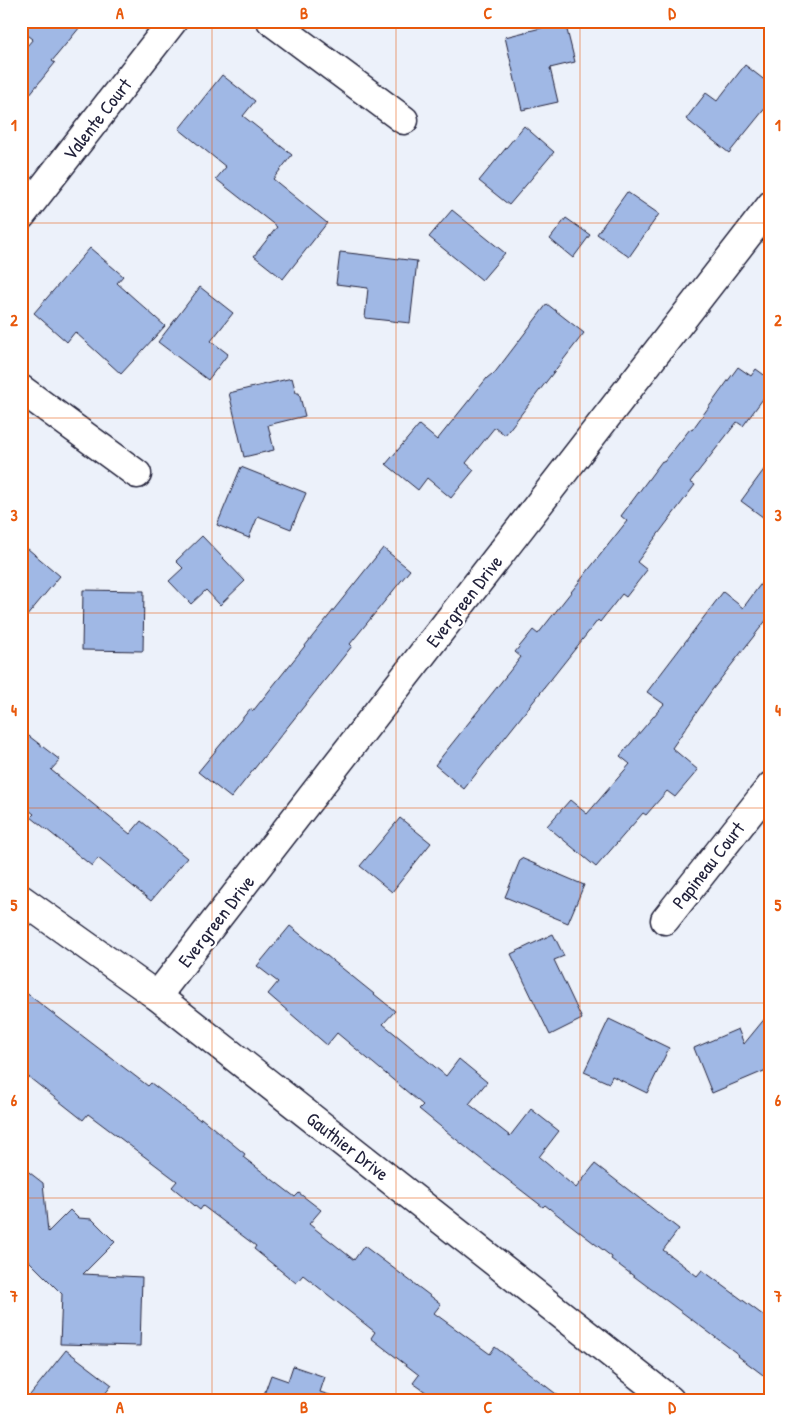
<svg xmlns="http://www.w3.org/2000/svg" width="792" height="1421" font-family="'Patrick Hand',sans-serif">
  <rect width="100%" height="100%" fill="#ecf1fa"/>
  <filter id="ink" filterUnits="userSpaceOnUse"><feTurbulence type="fractalNoise" baseFrequency=".02" numOctaves="2"/><feDisplacementMap in="SourceGraphic" scale="10" xChannelSelector="R" yChannelSelector="G"/><feConvolveMatrix kernelMatrix="1 2 1 2 8 2 1 2 1" color-interpolation-filters="sRGB"/></filter>
  <g filter="url(#ink)">
    <!-- building -->
    <g fill="#a0b8e5" stroke="#22223b">
      <path d="M 21,21 L 85,21 L 52,61 L 55,63 L 21,105 L 21,53 L 33,39 L 21,30 Z"/>
      <path d="M 565,22 L 575,62 L 550,68 L 558,102 L 522,110 L 505,37 Z"/>
      <path d="M 745,65 L 771,85 L 771,101 L 729,153 L 686,119 L 706,93 L 717,101 Z"/>
      <path d="M 222,75 L 255,101 L 243,116 L 292,155 L 273,179 L 327,223 L 283,279 L 254,256 L 277,227 L 216,179 L 226,167 L 179,129 Z"/>
      <path d="M 524,126 L 554,152 L 509,205 L 479,181 Z"/>
      <path d="M 627,192 L 659,214 L 629,257 L 597,234 Z"/>
      <path d="M 452,210 L 505,253 L 482,280 L 429,237 Z"/>
      <path d="M 566,218 L 590,235 L 573,258 L 550,239 Z"/>
      <path d="M 90,248 L 123,276 L 117,283 L 165,326 L 121,374 L 75,332 L 67,342 L 34,313 Z"/>
      <path d="M 340,252 L 417,261 L 410,323 L 365,318 L 368,288 L 336,284 Z"/>
      <path d="M 200,287 L 233,313 L 211,341 L 228,354 L 208,380 L 158,342 Z"/>
      <path d="M 547,304 L 584,333 L 505,435 L 495,427 L 466,463 L 474,470 L 451,498 L 427,478 L 418,490 L 386,464 L 419,425 L 437,440 L 487,378 L 492,374 L 493,375 Z"/>
      <path d="M 738,367 L 751,376 L 756,369 L 771,380 L 771,388 L 743,426 L 737,422 L 690,482 L 695,485 L 637,562 L 647,570 L 626,597 L 622,594 L 600,622 L 598,620 L 464,789 L 435,765 L 521,657 L 515,652 L 533,630 L 538,634 L 627,521 L 621,516 L 662,461 L 664,462 L 690,429 L 692,430 Z"/>
      <path d="M 292,378 L 296,393 L 299,393 L 305,416 L 268,425 L 274,450 L 244,457 L 229,393 Z"/>
      <path d="M 771,460 L 771,523 L 741,501 Z"/>
      <path d="M 241,467 L 306,493 L 291,529 L 258,516 L 249,538 L 217,525 Z"/>
      <path d="M 202,536 L 245,581 L 220,605 L 206,590 L 191,604 L 169,581 L 183,568 L 176,561 Z"/>
      <path d="M 21,543 L 60,576 L 21,623 Z"/>
      <path d="M 383,548 L 410,570 L 350,644 L 352,646 L 231,798 L 198,772 L 250,709 L 253,711 Z"/>
      <path d="M 771,570 L 771,614 L 712,690 L 672,748 L 698,770 L 675,797 L 667,791 L 646,815 L 643,813 L 596,867 L 547,826 L 570,800 L 587,814 L 630,764 L 620,756 L 664,704 L 647,692 L 723,592 L 743,608 Z"/>
      <path d="M 83,590 L 144,591 L 143,651 L 82,650 Z"/>
      <path d="M 21,730 L 60,760 L 51,770 L 130,834 L 141,821 L 187,858 L 151,901 L 98,858 L 92,866 L 31,817 L 34,814 L 21,804 Z"/>
      <path d="M 400,818 L 431,843 L 392,892 L 360,866 Z"/>
      <path d="M 521,858 L 584,885 L 568,923 L 505,897 Z"/>
      <path d="M 290,926 L 395,1011 L 383,1024 L 446,1076 L 459,1059 L 487,1082 L 469,1104 L 510,1136 L 531,1109 L 559,1131 L 539,1157 L 576,1188 L 595,1164 L 679,1229 L 663,1250 L 697,1276 L 702,1270 L 771,1321 L 771,1381 L 738,1356 L 739,1355 L 611,1259 L 612,1257 L 545,1205 L 543,1207 L 473,1153 L 419,1109 L 423,1105 L 337,1033 L 327,1045 L 268,994 L 278,982 L 257,966 Z"/>
      <path d="M 553,934 L 564,956 L 554,960 L 582,1019 L 550,1035 L 511,954 Z"/>
      <path d="M 21,989 L 148,1086 L 151,1083 L 200,1120 L 201,1118 L 245,1154 L 243,1157 L 295,1197 L 299,1193 L 321,1210 L 309,1224 L 354,1260 L 364,1246 L 441,1304 L 434,1313 L 490,1354 L 495,1347 L 564,1400 L 437,1400 L 413,1383 L 419,1375 L 371,1338 L 375,1332 L 303,1275 L 296,1283 L 254,1249 L 256,1246 L 203,1206 L 200,1210 L 172,1187 L 177,1181 L 88,1114 L 83,1120 L 21,1071 Z"/>
      <path d="M 771,1011 L 771,1068 L 712,1093 L 694,1048 L 738,1029 L 744,1044 Z"/>
      <path d="M 609,1019 L 669,1048 L 647,1093 L 612,1076 L 609,1083 L 584,1072 Z"/>
      <path d="M 21,1166 L 43,1183 L 48,1232 L 70,1210 L 78,1218 L 92,1219 L 115,1242 L 83,1274 L 142,1277 L 140,1346 L 60,1344 L 62,1294 L 21,1253 Z"/>
      <path d="M 66,1350 L 112,1385 L 100,1400 L 26,1400 Z"/>
      <path d="M 293,1366 L 325,1377 L 320,1392 L 333,1396 L 333,1400 L 262,1400 L 271,1375 L 288,1381 Z"/>
    </g>
    <g fill="none" stroke-linecap="round" stroke-linejoin="round">
      <!-- minor casing -->
      <g stroke="#22223b" stroke-width="31">
        <g id="minor">
          <path d="M 271,21 L 404,120"/>
          <path d="M 21,216 L 173,21"/>
          <path d="M 21,389 L 137,474"/>
          <path d="M 21,899 L 157,996 L 670,1400"/>
          <path d="M 665,920 L 771,786"/>
          <path d="M 157,996 L 771,205"/>
        </g>
      </g>
      <!-- minor -->
      <use href="#minor" stroke="#fff" stroke-width="28"/>
    </g>
  </g>
  <!-- grid -->
  <path fill="none" stroke="#e8590c" stroke-width="1" stroke-opacity="0.55" d="M 212,21 L 212,1400M 396,21 L 396,1400M 580,21 L 580,1400M 21,223 L 771,223M 21,418 L 771,418M 21,613 L 771,613M 21,808 L 771,808M 21,1003 L 771,1003M 21,1198 L 771,1198"/>
  <g text-anchor="middle" stroke-width="4.5" stroke-linejoin="round" paint-order="stroke">
    <!-- street labels -->
    <g font-size="19" fill="#22223b" stroke="#fff">
      <text transform="translate(97 119) rotate(-52)" y="7">Valente Court</text>
      <text transform="translate(464 601) rotate(-52)" y="7">Evergreen Drive</text>
      <text transform="translate(708 865) rotate(-52)" y="7">Papineau Court</text>
      <text transform="translate(216 921) rotate(-52)" y="7">Evergreen Drive</text>
      <text transform="translate(348 1146) rotate(38)" y="7">Gauthier Drive</text>
    </g>
  </g>
  <!-- margin -->
  <rect width="792" height="1421" fill="none" stroke="#fff" stroke-width="55"/>
  <rect x="28" y="28" width="736" height="1366" fill="none" stroke="#e8590c" stroke-width="2"/>
  <g font-size="16" text-anchor="middle" font-weight="bold" fill="#e8590c">
    <text x="120" y="19">A</text>
    <text x="304" y="19">B</text>
    <text x="488" y="19">C</text>
    <text x="672" y="19">D</text>
    <text x="14" y="131">1</text>
    <text x="778" y="131">1</text>
    <text x="14" y="326">2</text>
    <text x="778" y="326">2</text>
    <text x="14" y="521">3</text>
    <text x="778" y="521">3</text>
    <text x="14" y="716">4</text>
    <text x="778" y="716">4</text>
    <text x="14" y="911">5</text>
    <text x="778" y="911">5</text>
    <text x="14" y="1106">6</text>
    <text x="778" y="1106">6</text>
    <text x="14" y="1302">7</text>
    <text x="778" y="1302">7</text>
    <text x="120" y="1413">A</text>
    <text x="304" y="1413">B</text>
    <text x="488" y="1413">C</text>
    <text x="672" y="1413">D</text>
  </g>
</svg>
